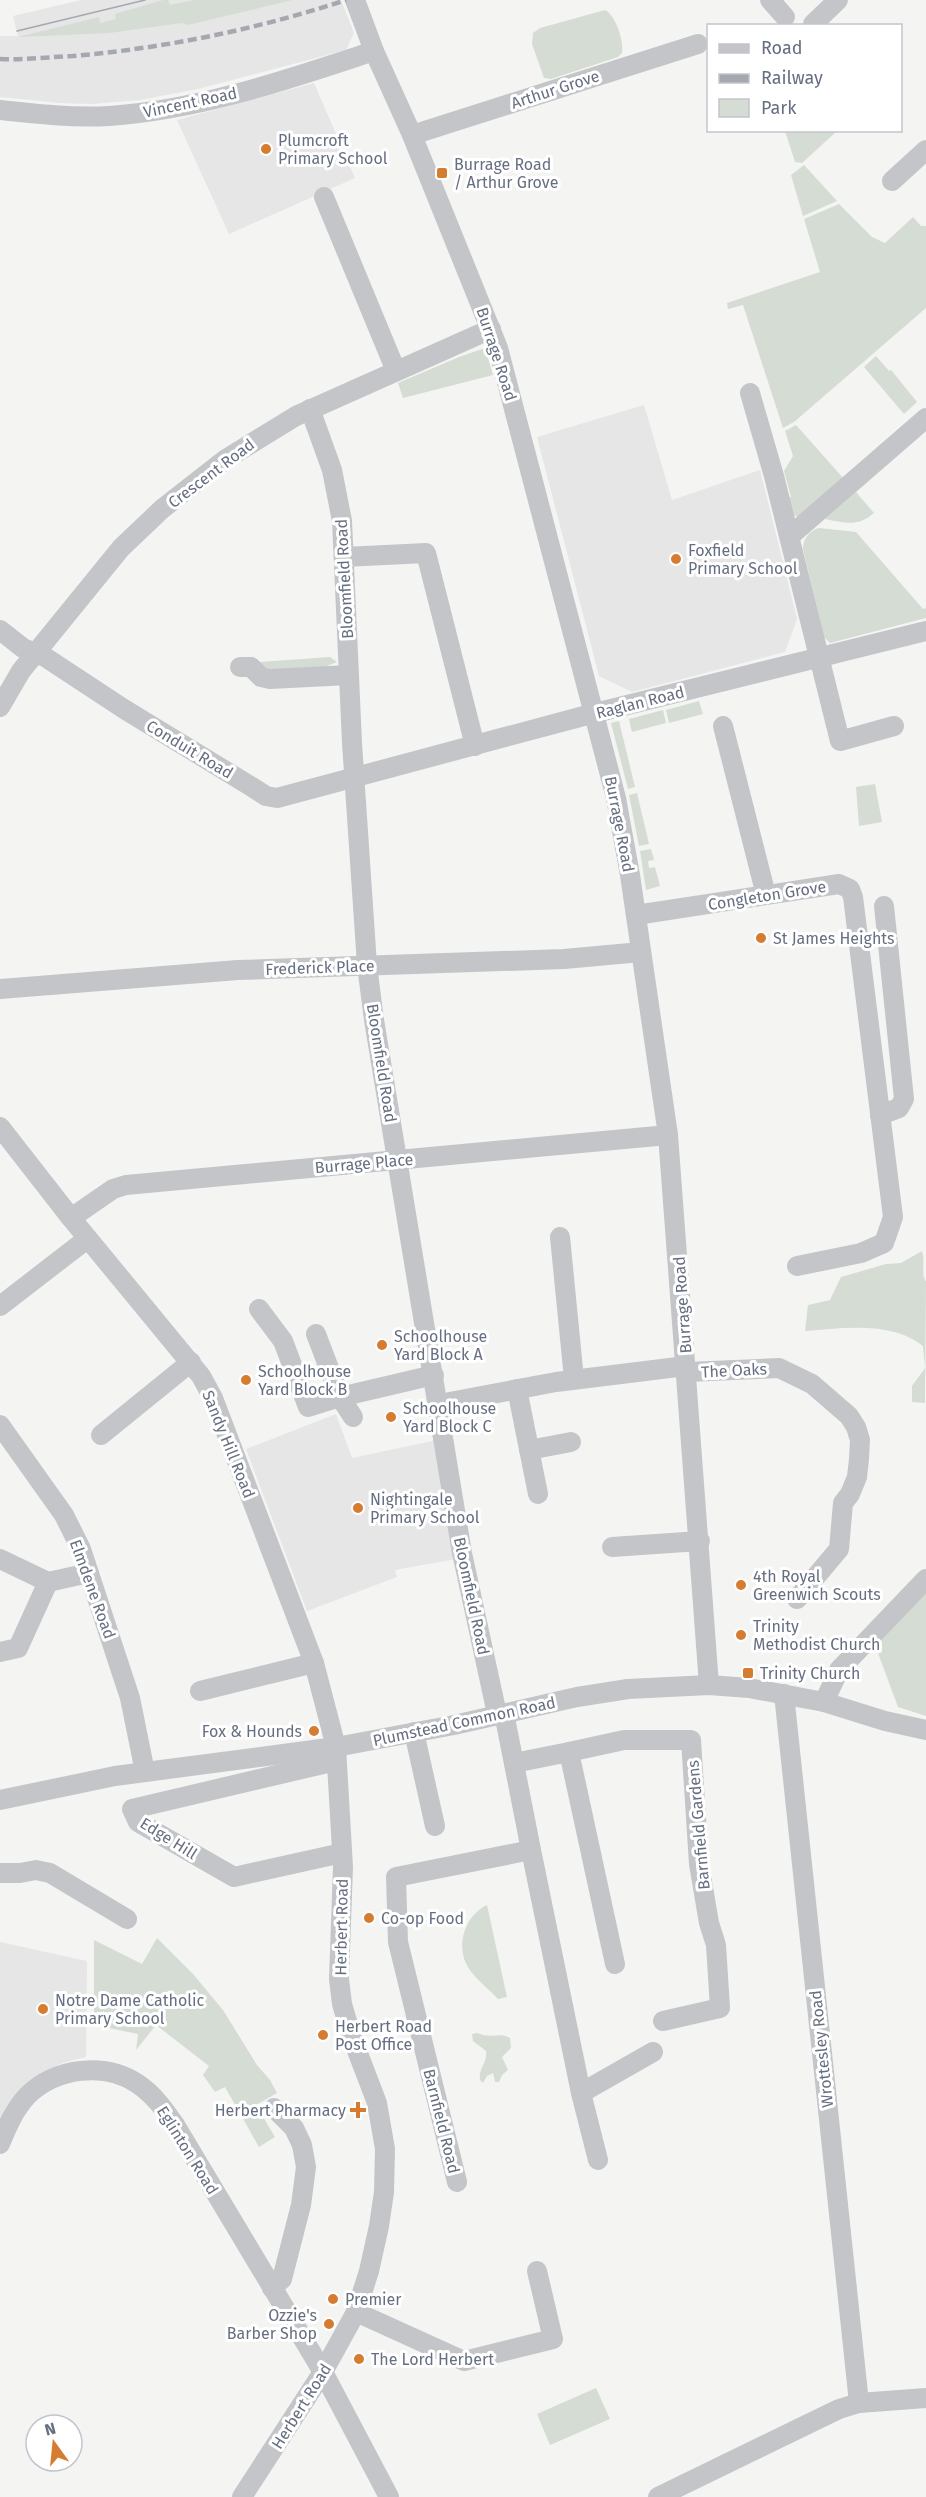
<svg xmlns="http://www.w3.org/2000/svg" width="926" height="2497" font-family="'Fira Sans',sans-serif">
  <rect width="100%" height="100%" fill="#f4f5f2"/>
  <!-- built -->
  <g fill="#e5e6e5">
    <path d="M 81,0 L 341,0 L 354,33 L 346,50 L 198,89 L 140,100 L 91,104 L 60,103 L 0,97 L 0,36 L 18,36 L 13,16 Z"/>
    <path d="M 314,83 L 355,178 L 229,234 L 177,120 Z"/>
    <path d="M 644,405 L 672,500 L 760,470 L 797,619 L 785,652 L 632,692 L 599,676 L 537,437 Z"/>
    <path d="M 336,1414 L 352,1458 L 437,1440 L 456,1559 L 395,1570 L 397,1577 L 307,1611 L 246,1449 Z"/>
    <path d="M 0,1942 L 87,1961 L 86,2057 L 62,2063 L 34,2078 L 8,2104 L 0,2119 Z"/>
  </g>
  <!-- green -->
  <g fill="#d5dcd3">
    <path d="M 163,0 L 168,0 L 170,5 L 195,0 L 292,0 L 188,25 L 182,23 L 109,33 L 18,37 L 99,17 L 100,23 L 116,19 L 115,14 Z"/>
    <path d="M 605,10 C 616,16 624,41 622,53 L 618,57 L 551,79 L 544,78 L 532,44 L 533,33 L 540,28 Z"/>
    <path d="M 785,131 L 837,130 L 837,131 L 802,163 L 795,162 Z"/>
    <path d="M 804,165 L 837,201 L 803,216 L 791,175 Z"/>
    <path d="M 839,204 L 872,237 L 885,243 L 913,217 L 921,226 L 926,226 L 926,308 L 794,422 L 783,428 L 743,305 L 728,309 L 727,303 L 820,272 L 804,219 Z"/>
    <path d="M 485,348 L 493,375 L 403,398 L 398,383 L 459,357 Z"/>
    <path d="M 876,356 L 889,371 L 891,370 L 917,402 L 904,414 L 864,367 Z"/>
    <path d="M 796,425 L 844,479 L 799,517 L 792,515 L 787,498 L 791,497 L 784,471 L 793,456 L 785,431 Z"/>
    <path d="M 856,492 L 874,513 C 858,527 845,523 825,519 Z"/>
    <path d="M 819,528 L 856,532 L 923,609 L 926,608 L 926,618 L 830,643 L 824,637 L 803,549 C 803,539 809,531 819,528 Z"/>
    <path d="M 330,657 L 337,662 L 327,666 L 327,669 L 266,672 L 259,662 Z"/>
    <path d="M 699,701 L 703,714 L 669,723 L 666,710 Z"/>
    <path d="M 663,710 L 666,723 L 632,732 L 629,719 Z"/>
    <path d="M 619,721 L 635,787 L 628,789 L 611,723 Z"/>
    <path d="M 875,784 L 882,822 L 859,826 L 856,787 Z"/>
    <path d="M 637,793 L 649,844 L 639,846 L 629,795 Z"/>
    <path d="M 651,849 L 654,860 L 648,861 L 649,868 L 655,867 L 660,886 L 646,890 L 640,851 Z"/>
    <path d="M 922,1251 C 926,1263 920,1272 926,1282 L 925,1403 L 912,1402 L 912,1386 L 925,1368 L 923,1346 C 891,1321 844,1328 805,1331 L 808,1305 L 830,1300 L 841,1277 L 886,1264 L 901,1263 Z"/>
    <path d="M 926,1591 L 926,1716 L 898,1707 L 875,1645 Z"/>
    <path d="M 487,1905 L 507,1997 L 498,1999 C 489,1989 475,1979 468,1967 C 455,1946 465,1915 487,1905 Z"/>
    <path d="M 157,1938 L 193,1974 L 223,2010 L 257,2065 L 270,2080 L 277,2093 L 256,2105 L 275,2137 L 259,2147 L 225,2087 L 215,2092 L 203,2075 L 209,2066 L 156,2025 L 136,2050 L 138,2034 L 94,2025 L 94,1940 L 142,1964 Z"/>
    <path d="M 477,2033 C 492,2039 499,2032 510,2038 L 511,2048 L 502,2057 L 508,2070 L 502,2075 L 499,2082 L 495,2082 L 493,2073 L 487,2076 L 483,2083 L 480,2080 C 478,2068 488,2062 486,2051 L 473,2041 L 472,2034 Z"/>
    <path d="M 596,2388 L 610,2419 L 550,2445 L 537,2414 Z"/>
  </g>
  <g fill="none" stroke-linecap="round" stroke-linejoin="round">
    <!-- minor -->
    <g stroke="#c3c5c9" stroke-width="20">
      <path d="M 355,0 L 374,51 L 412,135 L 498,348 L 616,798 L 630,875 L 668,1135 L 709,1685"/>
      <path d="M 770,0 L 785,17"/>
      <path d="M 813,24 L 838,0"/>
      <path d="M 0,110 C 36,114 73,118 109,116 C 200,110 289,79 374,51"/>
      <path d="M 412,135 L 698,44"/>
      <path d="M 892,181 L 926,150"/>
      <path d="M 324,197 L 396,371"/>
      <path d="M 750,393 L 774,476 L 840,741 L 894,726"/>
      <path d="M 310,409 L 332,470 L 342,521 L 352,743 L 367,965 L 374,1020 L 462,1553 L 497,1714"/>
      <path d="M 790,536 L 926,418"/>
      <path d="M 344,557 L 426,553 L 475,746"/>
      <path d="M 0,630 L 23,648 L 45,657 L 124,709 L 252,787 L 266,796 L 277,798 L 595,713 L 926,631"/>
      <path d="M 240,667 L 251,667 L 261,677 L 270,679 L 349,675"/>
      <path d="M 0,707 L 21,671 L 121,548 L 162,509 L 226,459 L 296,416 L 491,329"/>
      <path d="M 723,726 L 766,895"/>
      <path d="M 636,915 L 839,884 L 850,889 L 853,897 L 893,1217 L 884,1243 L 861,1253 L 797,1266"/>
      <path d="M 0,989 L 238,970 L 564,959 L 641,952"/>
      <path d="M 880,1115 L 899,1108 L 904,1099 L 884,906"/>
      <path d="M 0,1127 L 71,1218 L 201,1376 L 213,1398 L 314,1663 L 336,1747 L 343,1867 L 339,1979 L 342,2004 L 351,2035 L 377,2103 L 385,2149 L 384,2192 L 379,2226 L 369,2271 L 356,2312 L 323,2372 L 242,2497"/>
      <path d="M 71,1218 L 113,1189 L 126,1185 L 668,1135"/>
      <path d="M 560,1237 L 574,1379"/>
      <path d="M 0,1306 L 87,1239"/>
      <path d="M 259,1309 L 283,1341 L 308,1407 L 340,1397 L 316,1334"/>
      <path d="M 687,1372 L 779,1368 L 812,1384 L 849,1416 L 856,1427 L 860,1440 L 859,1459 L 857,1477 L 850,1494 L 843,1503 L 839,1549 L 797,1599"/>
      <path d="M 517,1389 L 538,1494"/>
      <path d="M 439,1404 L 556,1382 L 686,1366"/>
      <path d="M 353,1417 L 340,1397 L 434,1375"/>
      <path d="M 0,1425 L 64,1515 L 81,1549 L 130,1698 L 145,1772"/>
      <path d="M 101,1435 L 191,1362"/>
      <path d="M 529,1450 L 571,1442"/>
      <path d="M 612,1547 L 700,1541"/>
      <path d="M 0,1559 L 48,1582 L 89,1573"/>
      <path d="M 0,1652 L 18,1648 L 48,1582"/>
      <path d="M 200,1691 L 314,1663"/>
      <path d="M 784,1694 L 859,2403"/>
      <path d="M 824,1702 L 839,1670 L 926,1579"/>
      <path d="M 414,1732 L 435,1826"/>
      <path d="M 569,1752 L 624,1740 L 691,1740 L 699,1864 L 709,1923 L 716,1945 L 720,2008 L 663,2021"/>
      <path d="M 336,1761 L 132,1809 L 138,1822 L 234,1877 L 342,1853"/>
      <path d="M 514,1763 L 569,1752 L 615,1964"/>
      <path d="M 0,1800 L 115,1776 L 336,1747 L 454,1725 L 577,1697 L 628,1689 L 709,1685 L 749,1688 L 824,1702 L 885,1721 L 926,1730"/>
      <path d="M 531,1850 L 581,2093 L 598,2160"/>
      <path d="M 0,1873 L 20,1873 L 36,1870 L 50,1873 L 127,1919"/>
      <path d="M 581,2093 L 653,2052"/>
      <path d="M 0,2144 C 7,2127 14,2110 27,2096 C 55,2068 105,2061 138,2084 C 154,2095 164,2109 175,2125 L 323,2372 L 389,2497"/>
      <path d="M 457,2182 L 398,1942 L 396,1877 L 531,1850 L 504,1713"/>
      <path d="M 272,2288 L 282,2279 L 301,2205 L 306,2167 L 302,2145 L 294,2128 L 274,2108"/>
      <path d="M 356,2312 L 464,2361 L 553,2339 L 537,2271"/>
      <path d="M 658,2497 L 839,2409 L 859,2403 L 926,2398"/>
    </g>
    <!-- tram -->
    <path stroke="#a5a8af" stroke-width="1.5" d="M 17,31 L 145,0"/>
    <!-- rail -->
    <path stroke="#a5a8af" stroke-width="4.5" stroke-dasharray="9 4.5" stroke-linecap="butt" d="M 0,59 C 24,60 49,57 73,56 C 166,48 258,29 346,0"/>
  </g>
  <!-- markers -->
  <g fill="#d67c31" stroke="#fff" stroke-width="2">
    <circle cx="266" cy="149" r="6"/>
    <rect x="436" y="167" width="12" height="12" rx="3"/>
    <circle cx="676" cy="559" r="6"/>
    <circle cx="761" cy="938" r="6"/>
    <circle cx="382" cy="1345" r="6"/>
    <circle cx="246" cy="1380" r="6"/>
    <circle cx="391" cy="1417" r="6"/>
    <circle cx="358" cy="1508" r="6"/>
    <circle cx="741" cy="1585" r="6"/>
    <circle cx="741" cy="1635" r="6"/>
    <rect x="742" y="1667" width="12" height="12" rx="3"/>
    <circle cx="314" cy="1731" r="6"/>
    <circle cx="369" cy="1918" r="6"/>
    <circle cx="43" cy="2009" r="6"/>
    <circle cx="323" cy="2035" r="6"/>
    <path d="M355 2101h6v6h6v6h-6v6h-6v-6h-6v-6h6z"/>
    <circle cx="333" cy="2299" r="6"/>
    <circle cx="329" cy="2324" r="6"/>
    <circle cx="359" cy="2359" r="6"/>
  </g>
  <g text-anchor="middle" stroke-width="6" stroke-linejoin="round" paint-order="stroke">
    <!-- street labels -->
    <g font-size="16" fill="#666f81" stroke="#fff">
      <text transform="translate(555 89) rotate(-18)" y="6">Arthur Grove</text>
      <text transform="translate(190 102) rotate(-12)" y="6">Vincent Road</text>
      <text transform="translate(497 354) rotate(72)" y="6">Burrage Road</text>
      <text transform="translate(211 473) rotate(-37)" y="6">Crescent Road</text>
      <text transform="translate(344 579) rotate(-93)" y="6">Bloomfield Road</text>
      <text transform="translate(640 702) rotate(-14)" y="6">Raglan Road</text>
      <text transform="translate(190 749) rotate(31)" y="6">Conduit Road</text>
      <text transform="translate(620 824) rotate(79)" y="6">Burrage Road</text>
      <text transform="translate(767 895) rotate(-9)" y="6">Congleton Grove</text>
      <text transform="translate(320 967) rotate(-2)" y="6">Frederick Place</text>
      <text transform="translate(382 1063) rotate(81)" y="6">Bloomfield Road</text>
      <text transform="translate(364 1163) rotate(-5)" y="6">Burrage Place</text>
      <text transform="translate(682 1305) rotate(-94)" y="6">Burrage Road</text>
      <text transform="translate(734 1370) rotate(-3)" y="6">The Oaks</text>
      <text transform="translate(229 1444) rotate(68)" y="6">Sandy Hill Road</text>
      <text transform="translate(93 1589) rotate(70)" y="6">Elmdene Road</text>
      <text transform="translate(472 1596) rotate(78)" y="6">Bloomfield Road</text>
      <text transform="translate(464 1721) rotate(-12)" y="6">Plumstead Common Road</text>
      <text transform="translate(698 1825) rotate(-95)" y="6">Barnfield Gardens</text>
      <text transform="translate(169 1838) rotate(32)" y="6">Edge Hill</text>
      <text transform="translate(341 1927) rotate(-89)" y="6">Herbert Road</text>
      <text transform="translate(821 2049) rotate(-96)" y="6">Wrottesley Road</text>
      <text transform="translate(442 2121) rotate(76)" y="6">Barnfield Road</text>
      <text transform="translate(188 2150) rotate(58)" y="6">Eglinton Road</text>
      <text transform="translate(301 2406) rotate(-58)" y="6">Herbert Road</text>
    </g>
    <!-- poi labels -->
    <g font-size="16" fill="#666f81" stroke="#fff" text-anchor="start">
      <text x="278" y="146">Plumcroft<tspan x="278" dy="18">Primary School</tspan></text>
      <text x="454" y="170">Burrage Road<tspan x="454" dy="18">/ Arthur Grove</tspan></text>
      <text x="688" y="556">Foxfield<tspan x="688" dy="18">Primary School</tspan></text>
      <text x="773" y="944">St James Heights</text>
      <text x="394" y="1342">Schoolhouse<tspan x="394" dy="18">Yard Block A</tspan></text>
      <text x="258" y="1377">Schoolhouse<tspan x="258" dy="18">Yard Block B</tspan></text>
      <text x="403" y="1414">Schoolhouse<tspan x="403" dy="18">Yard Block C</tspan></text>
      <text x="370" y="1505">Nightingale<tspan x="370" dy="18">Primary School</tspan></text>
      <text x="753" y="1582">4th Royal<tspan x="753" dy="18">Greenwich Scouts</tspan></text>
      <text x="753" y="1632">Trinity<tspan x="753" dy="18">Methodist Church</tspan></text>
      <text x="760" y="1679">Trinity Church</text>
      <text x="302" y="1737" text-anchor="end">Fox &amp; Hounds</text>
      <text x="381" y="1924">Co-op Food</text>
      <text x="55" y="2006">Notre Dame Catholic<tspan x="55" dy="18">Primary School</tspan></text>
      <text x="335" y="2032">Herbert Road<tspan x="335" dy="18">Post Office</tspan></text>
      <text x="346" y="2116" text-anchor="end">Herbert Pharmacy</text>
      <text x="345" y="2305">Premier</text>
      <text x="317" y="2321" text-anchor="end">Ozzie's<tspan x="317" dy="18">Barber Shop</tspan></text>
      <text x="371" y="2365">The Lord Herbert</text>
    </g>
  </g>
  <!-- legend -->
  <rect x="707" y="24" width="195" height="108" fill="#ffffff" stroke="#c2c5cd" stroke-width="1.5"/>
  <rect x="719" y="44" width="30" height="9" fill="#c3c5c9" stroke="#c2c5cd" stroke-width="1.5"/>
  <text x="761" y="54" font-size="18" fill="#666f81">Road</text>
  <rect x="719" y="74" width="30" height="9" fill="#a5a8af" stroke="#c2c5cd" stroke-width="1.5"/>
  <text x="761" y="84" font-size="18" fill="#666f81">Railway</text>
  <rect x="719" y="99" width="30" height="18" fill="#d5dcd3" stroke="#c2c5cd" stroke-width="1.5"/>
  <text x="761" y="114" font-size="18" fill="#666f81">Park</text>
  <!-- north arrow -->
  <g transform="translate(54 2443) rotate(345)"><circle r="28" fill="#ffffff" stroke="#c2c5cd" stroke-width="1.5"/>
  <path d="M0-4.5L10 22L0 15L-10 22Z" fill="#d67c31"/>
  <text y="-9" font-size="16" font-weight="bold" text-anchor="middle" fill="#666f81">N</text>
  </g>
</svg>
